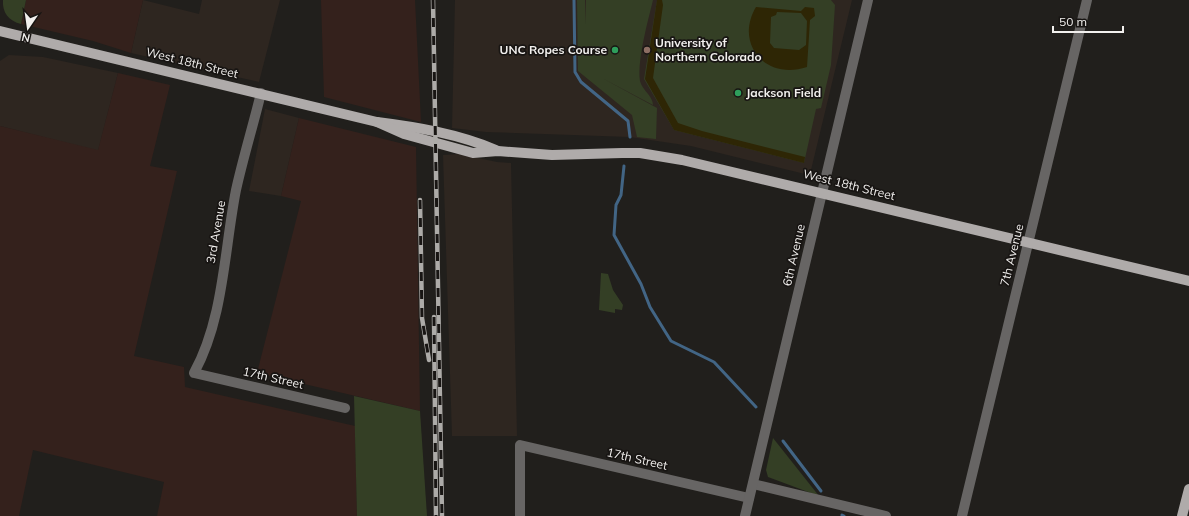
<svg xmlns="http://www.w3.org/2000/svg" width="1189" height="516" font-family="Mulish,sans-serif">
  <rect width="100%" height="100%" fill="#211f1c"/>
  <!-- built -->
  <g fill="#2e2620">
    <path d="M 143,0 L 199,14 L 202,0 L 280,0 L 259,82 L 131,53 Z"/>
    <path d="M 455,0 L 852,0 L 811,170 L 805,174 L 691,146 L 630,137 L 486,132 L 452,128 Z"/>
    <path d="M 9,55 L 43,57 L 118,73 L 98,151 L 0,126 L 0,61 Z"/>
    <path d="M 265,109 L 299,118 L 281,196 L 249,191 Z"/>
    <path d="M 459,154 L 497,162 L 511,163 L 517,436 L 452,436 L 443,155 Z"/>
  </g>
  <!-- industrial -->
  <g fill="#34211c">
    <path d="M 26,0 L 143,0 L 131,53 L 93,41 L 21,24 Z"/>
    <path d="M 321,0 L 415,0 L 421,122 L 324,97 Z"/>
    <path d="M 118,73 L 170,85 L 150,166 L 177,171 L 134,356 L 184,367 L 185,387 L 355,426 L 357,516 L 157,516 L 164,482 L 33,450 L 19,516 L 0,516 L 0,126 L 98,150 Z"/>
    <path d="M 299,118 L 416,147 L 420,411 L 257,373 L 301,201 L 281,196 Z"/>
  </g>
  <!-- green -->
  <g fill="#343f25">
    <path d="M 3,0 L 26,0 L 21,24 C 9,21 2,13 3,0 Z"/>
    <path d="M 577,0 L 585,0 L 586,25 L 586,0 L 653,0 C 648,21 637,60 640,81 C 642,90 653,96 653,105 L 602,78 L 657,108 L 656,139 L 637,137 L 632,115 L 578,71 Z"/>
    <path d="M 657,0 L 831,0 L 835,5 L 831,65 L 821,108 L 816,109 L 804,163 L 674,130 L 644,79 Z"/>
    <path d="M 601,273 L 608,274 L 613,290 L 623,305 L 622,310 L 615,309 L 615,313 L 599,310 Z"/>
    <path d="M 354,396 L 420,411 L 427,516 L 357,516 Z"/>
    <path d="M 773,438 L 819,496 L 768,477 L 766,470 Z"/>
  </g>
  <!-- sand -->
  <g fill="#2e2605" fill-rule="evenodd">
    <path d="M 657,0 L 662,0 L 663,5 L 653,78 L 678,123 L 702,131 L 805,157 L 804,163 L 674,130 L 645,79 Z"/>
    <path d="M 756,7 L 801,11 L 805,7 L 814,8 L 815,16 L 810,20 L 807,67 C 766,81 734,44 756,7 ZM 777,12 L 801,13 L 807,21 L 806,45 L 799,50 L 774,48 L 770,43 L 771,17 L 776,15 Z"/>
  </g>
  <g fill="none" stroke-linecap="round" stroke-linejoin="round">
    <!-- stream -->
    <g stroke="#426585" stroke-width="3">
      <path d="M 574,0 L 575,72 L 581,82 L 628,121 L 630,137"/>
      <path d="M 624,166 L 621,195 L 616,205 L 614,235 L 641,284 L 650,307 L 671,341 L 714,362 L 756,407"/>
      <path d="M 783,441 L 821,491"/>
      <path d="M 842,515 L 844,516"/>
    </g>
    <!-- minor -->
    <g stroke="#676564" stroke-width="10">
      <path d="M 261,93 C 253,126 243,158 236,190 C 224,251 224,318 194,373 L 345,408"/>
      <path d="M 753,484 L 886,516"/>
      <path d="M 520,516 L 520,445 L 749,498"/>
      <path d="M 745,516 L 868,0"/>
      <path d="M 962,516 L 1087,0"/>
    </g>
    <!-- major -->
    <g stroke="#afabaa" stroke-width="10">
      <path d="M 0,31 L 377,122 C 417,127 459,134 496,150"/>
      <path d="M 377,122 L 404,134 L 473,153 L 498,151 L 552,155 L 622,153 L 640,153 L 682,160 L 1189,281"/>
      <path d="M 1182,516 L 1189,489"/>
    </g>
    <!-- rail casing -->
    <g stroke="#adaba8" stroke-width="4.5">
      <g id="rail">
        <path d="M 433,0 L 442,516"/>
        <path d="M 420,200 L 422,318 L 429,360"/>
        <path d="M 434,317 L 436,516"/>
      </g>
    </g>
    <!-- rail -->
    <use href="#rail" stroke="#181513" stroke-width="3" stroke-dasharray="9" stroke-linecap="butt"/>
  </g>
  <!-- markers -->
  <g fill="#2e9e5b" stroke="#181513" stroke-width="1.5">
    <circle cx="615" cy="50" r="4"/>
    <circle cx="738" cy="93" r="4"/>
  </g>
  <circle fill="#8d6e63" stroke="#181513" stroke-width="1.5" cx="647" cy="50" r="4"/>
  <g text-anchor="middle" stroke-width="3.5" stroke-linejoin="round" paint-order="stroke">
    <!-- poi labels -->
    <g font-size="12" font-weight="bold" fill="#f2f0ee" stroke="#181513" text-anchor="start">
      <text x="655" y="47">University of<tspan x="655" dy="14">Northern Colorado</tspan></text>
      <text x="607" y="54" text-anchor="end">UNC Ropes Course</text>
      <text x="746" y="97">Jackson Field</text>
    </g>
    <!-- street labels -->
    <g font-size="12" fill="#f2f0ee" stroke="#181513">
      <text transform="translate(192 63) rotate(14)" y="4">West 18th Street</text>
      <text transform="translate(849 185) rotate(14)" y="4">West 18th Street</text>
      <text transform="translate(216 232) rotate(-80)" y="4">3rd Avenue</text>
      <text transform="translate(794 255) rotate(-77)" y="4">6th Avenue</text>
      <text transform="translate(1012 255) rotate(-76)" y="4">7th Avenue</text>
      <text transform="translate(273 378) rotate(13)" y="4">17th Street</text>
      <text transform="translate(637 459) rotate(13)" y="4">17th Street</text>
    </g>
  </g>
  <!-- north arrow -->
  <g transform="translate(28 28) rotate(193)" stroke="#181513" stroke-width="3" paint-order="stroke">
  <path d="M0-3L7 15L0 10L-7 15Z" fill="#f2f0ee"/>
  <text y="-6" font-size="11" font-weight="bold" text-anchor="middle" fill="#f2f0ee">N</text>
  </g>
  <!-- scale -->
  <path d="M1053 26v6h70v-6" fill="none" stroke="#f2f0ee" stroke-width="2"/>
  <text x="1059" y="26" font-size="12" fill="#f2f0ee" stroke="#181513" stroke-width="3" paint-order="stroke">50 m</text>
</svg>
